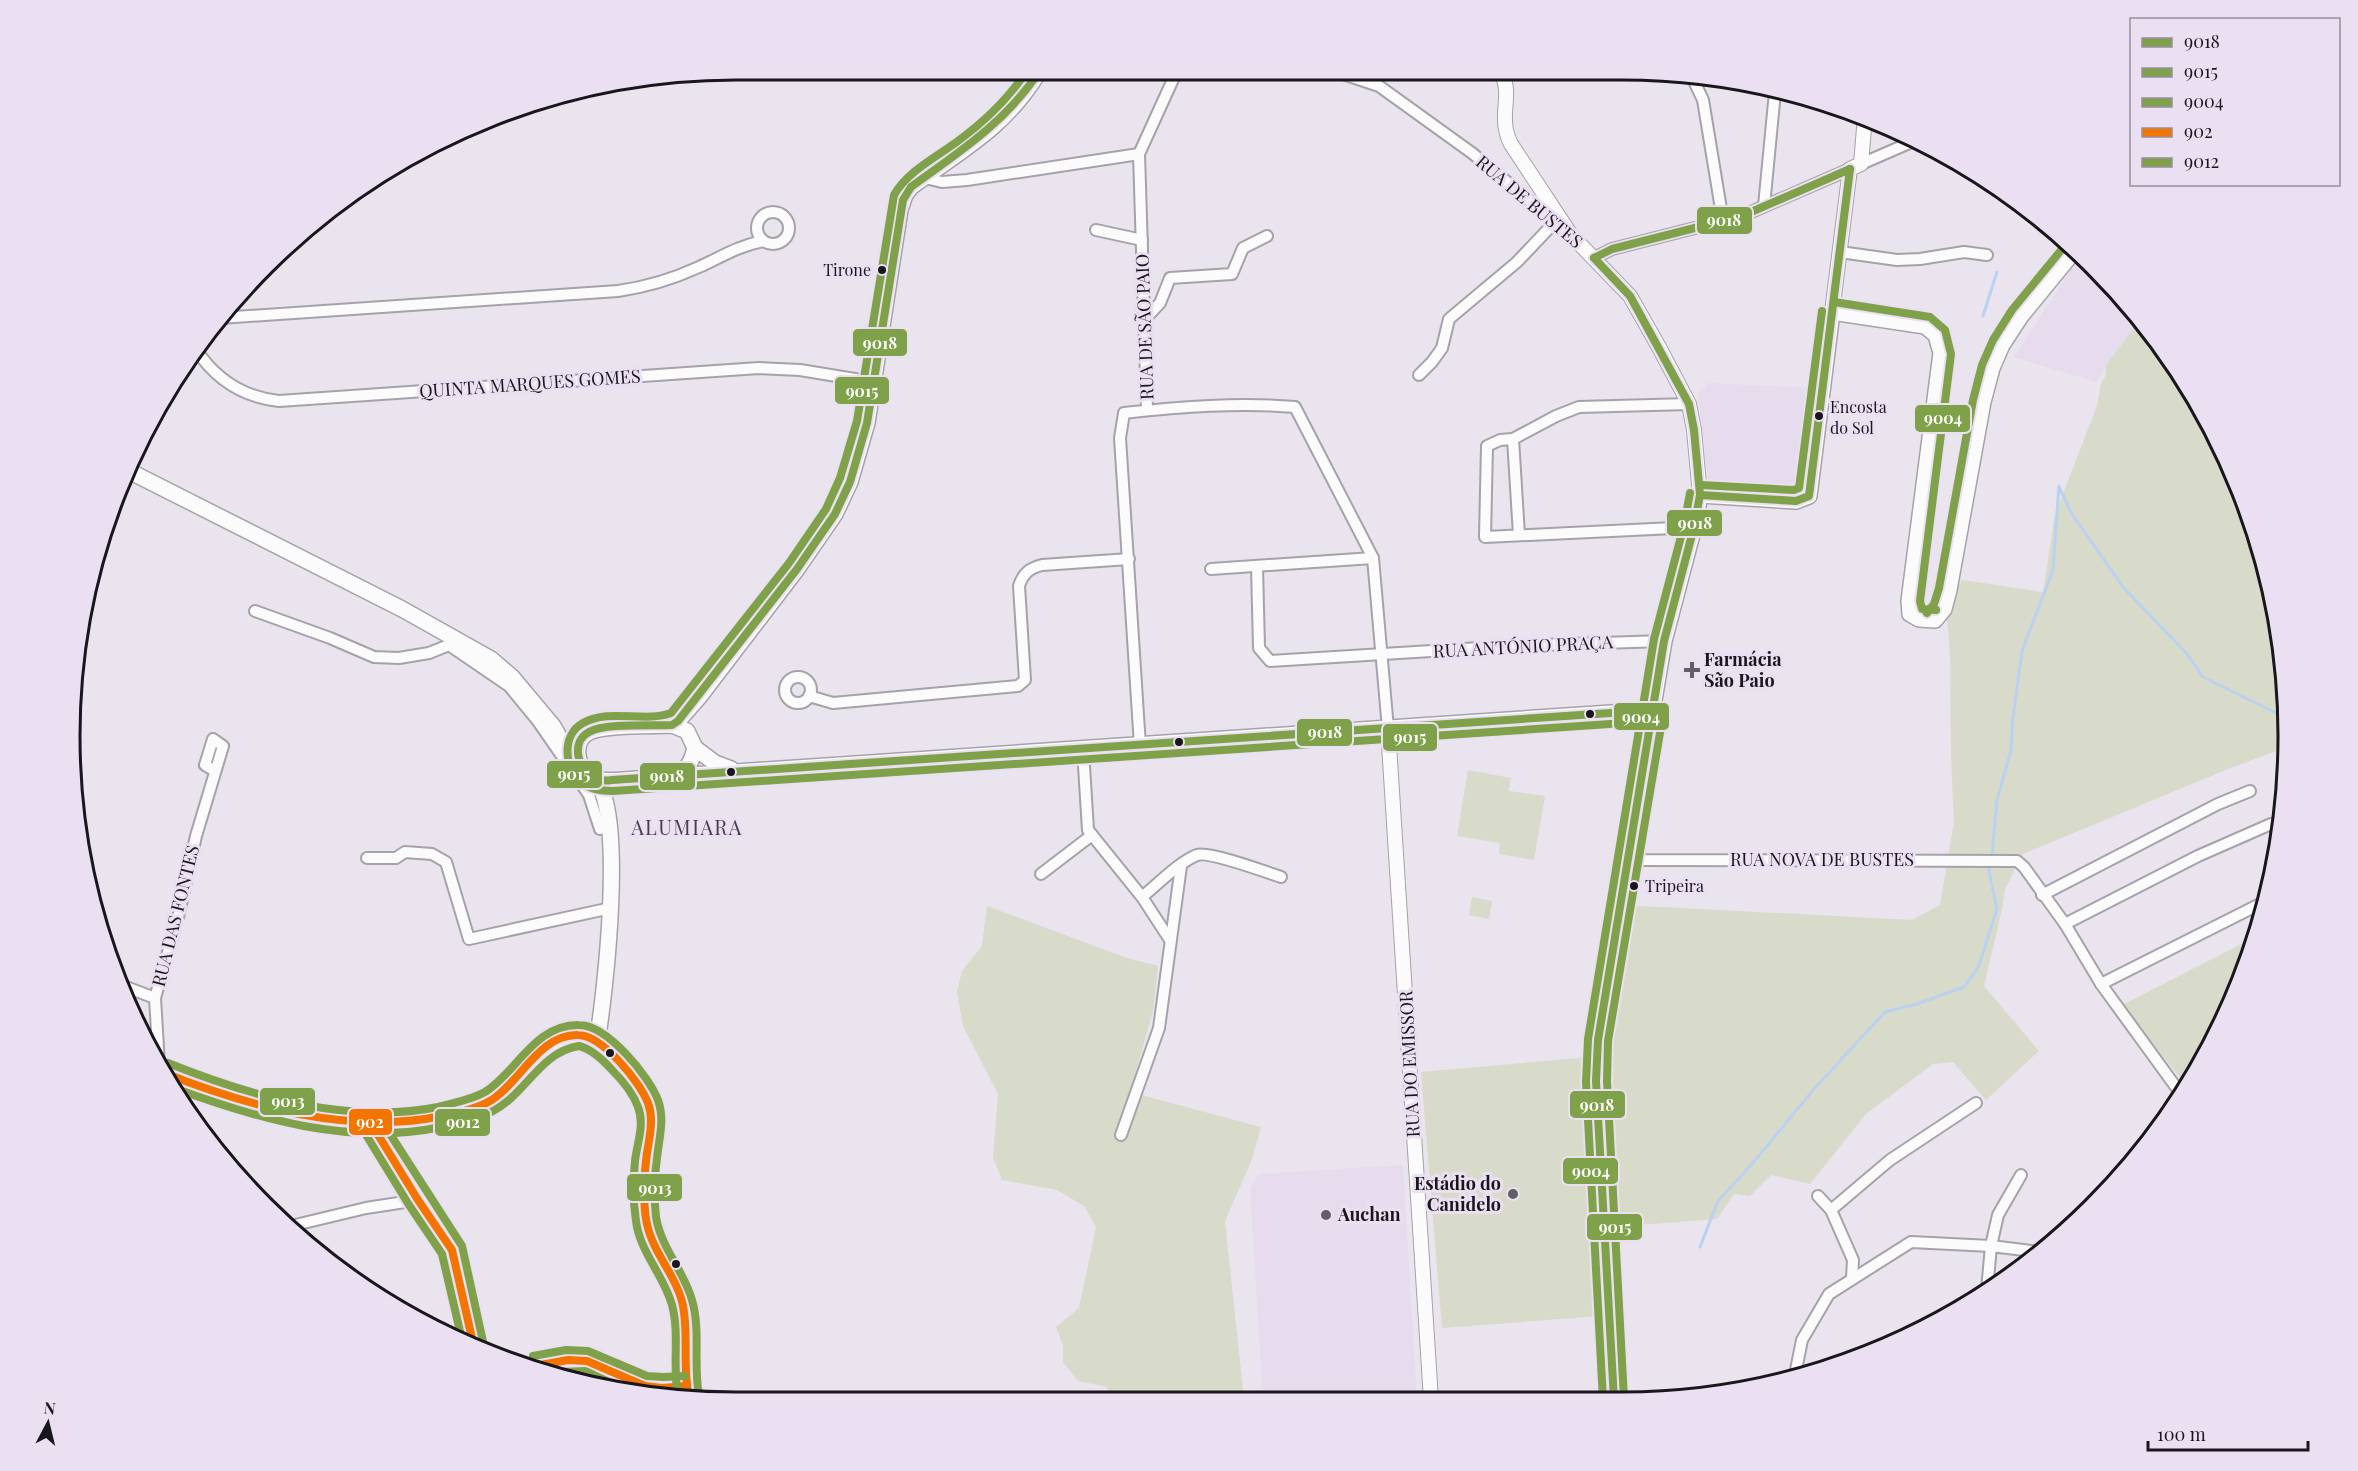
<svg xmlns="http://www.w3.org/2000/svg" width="2358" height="1471" font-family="'Playfair Display',serif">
  <rect width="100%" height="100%" fill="#e9e4ee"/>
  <!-- built -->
  <g fill="#e6dcee">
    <path d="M 2083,258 L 2123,296 L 2140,319 L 2096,382 L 2014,357 L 2072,268 Z"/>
    <path d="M 1709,383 L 1814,388 L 1801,479 L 1795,487 L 1786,492 L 1714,486 L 1708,480 L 1698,393 Z"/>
    <path d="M 1403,1165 L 1417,1400 L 1263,1399 L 1250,1188 L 1259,1174 Z"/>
  </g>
  <!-- green -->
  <g fill="#d8dbca">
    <path d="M 2140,320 L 2200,402 L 2254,521 L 2283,648 L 2287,747 L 2228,769 L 2023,854 L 2005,889 L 2002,909 L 1984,986 L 2039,1051 L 1986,1100 L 1953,1062 L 1933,1064 L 1866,1114 L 1810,1184 L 1771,1175 L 1750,1196 L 1734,1194 L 1717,1219 L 1611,1227 L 1597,1057 L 1623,905 L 1912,920 L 1940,905 L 1954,822 L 1951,759 L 1950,652 L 1946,608 L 1962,580 L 2043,592 L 2055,514 L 2097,406 L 2101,383 L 2106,375 L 2106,365 Z"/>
    <path d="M 1468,770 L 1511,778 L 1509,791 L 1545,796 L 1534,860 L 1499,854 L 1500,843 L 1457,836 Z"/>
    <path d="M 1472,897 L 1492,901 L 1489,919 L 1469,915 Z"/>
    <path d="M 987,906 L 1127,958 L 1158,966 L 1153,1011 L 1130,1092 L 1261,1127 L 1252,1159 L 1225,1221 L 1244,1399 L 1108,1398 L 1107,1387 L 1078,1381 L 1063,1362 L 1063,1346 L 1056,1327 L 1079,1308 L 1096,1227 L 1084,1206 L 1057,1190 L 1002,1180 L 993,1158 L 998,1094 L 963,1026 L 957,992 L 962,971 L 982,946 Z"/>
    <path d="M 2255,937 L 2220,1030 L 2186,1085 L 2122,1005 Z"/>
    <path d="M 1589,1057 L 1601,1316 L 1442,1328 L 1421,1072 Z"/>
  </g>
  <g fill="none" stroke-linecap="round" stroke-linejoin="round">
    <!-- stream -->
    <g stroke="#bad2f0" stroke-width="3">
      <path d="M 1983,316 L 1997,272"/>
      <path d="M 2059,487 L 2072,514 L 2123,587 L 2187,654 L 2203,677 L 2286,718"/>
      <path d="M 1992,856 L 1997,800 L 2011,751 L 2013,717 L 2022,651 L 2053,570 L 2059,486"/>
      <path d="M 1700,1247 L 1718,1201 L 1752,1164 L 1814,1089 L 1885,1012 L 1917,1004 L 1964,987 L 1978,968 L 1997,909 L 1988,867"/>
    </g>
    <!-- minor casing -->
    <g stroke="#a6a2a9" stroke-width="14">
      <g id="minor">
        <path d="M 1346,75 L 1379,86 L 1472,153 L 1564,229"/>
        <path d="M 1686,75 L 1694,81 L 1703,100 L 1723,221"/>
        <path d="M 1861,164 L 1914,141"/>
        <path d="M 925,178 L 942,182 L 967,180 L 1139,154"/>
        <path d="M 1764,206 L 1775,92"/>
        <circle cx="773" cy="228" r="16"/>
        <path d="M 1096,230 L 1142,240"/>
        <path d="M 1840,252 L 1897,260 L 1920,259 L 1964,252 L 1987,255"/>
        <path d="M 1594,258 L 1612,249 L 1742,216 L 1850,169"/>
        <path d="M 220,318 L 618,291 C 646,287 673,279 699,267 C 721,257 738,246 763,241"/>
        <path d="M 1144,320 L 1160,303 L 1170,278 L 1232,274 L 1243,248 L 1267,236"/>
        <path d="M 195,348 C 215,379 242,397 279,401 L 759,368 L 800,370 L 873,382"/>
        <path d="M 1419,375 L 1432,362 L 1442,348 L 1449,319 L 1517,262 L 1555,222"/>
        <path d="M 1147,410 L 1139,154 L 1175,75"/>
        <path d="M 1513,439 L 1556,416 L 1579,407 L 1689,404"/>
        <path d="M 1519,535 L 1513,439 L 1500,440 L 1487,446 L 1485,537 L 1694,527"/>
        <path d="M 1257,567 L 1259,648 L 1270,661 L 1512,646 L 1664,641"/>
        <path d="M 1211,569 L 1373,558"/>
        <path d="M 255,611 L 330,638 L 374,657 L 399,658 L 429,653 L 454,643"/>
        <path d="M 449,645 L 509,686 L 537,720 L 589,795 L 600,829"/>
        <circle cx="798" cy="690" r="13"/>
        <path d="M 809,696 L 833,703 L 1018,686 L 1025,680 L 1019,586 C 1023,573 1030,568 1042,565 L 1129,559"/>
        <path d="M 1140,746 L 1120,438 L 1124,413 C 1180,407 1239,402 1295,407 L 1373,558 L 1388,729"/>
        <path d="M 1083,750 L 1088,830 L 1142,897 L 1170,940"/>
        <path d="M 367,858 L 396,858 L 405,852 L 432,854 L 446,862 L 469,939 L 611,908"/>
        <path d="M 1628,858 L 1641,860 L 2017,861 L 2024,867 L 2065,924 L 2101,984 L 2181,1094"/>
        <path d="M 1041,874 L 1092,835"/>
        <path d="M 2042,895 L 2218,804 L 2250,791"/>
        <path d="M 1142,897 C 1157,885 1179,862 1197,855 C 1209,851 1266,872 1281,877"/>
        <path d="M 2065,924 L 2198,856 L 2271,824"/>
        <path d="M 118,984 L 155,998"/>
        <path d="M 2101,984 L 2268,900"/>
        <path d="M 159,1064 L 155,998 L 179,913 L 196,836 L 223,746 L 213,739 L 205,765 L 215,771"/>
        <path d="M 1121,1135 L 1159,1028 L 1181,866"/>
        <path d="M 1818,1196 L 1831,1210 L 1853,1260 L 1852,1278"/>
        <path d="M 1831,1210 L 1890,1160 L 1976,1103"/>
        <path d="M 291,1226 L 366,1208 L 418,1200"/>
        <path d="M 1987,1290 L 1991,1246 L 1998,1215 L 2021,1175"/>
        <path d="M 1795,1375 L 1802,1340 L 1829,1294 L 1911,1242 L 1991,1246 L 2040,1252"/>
      </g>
    </g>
    <!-- tertiary casing -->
    <g stroke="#a6a2a9" stroke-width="16">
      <g id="tertiary">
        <path d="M 1502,75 C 1513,96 1497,117 1511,144 L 1571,235 L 1630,296 L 1660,349 L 1689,404 L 1694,430 L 1700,495"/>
        <path d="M 1832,312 L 1850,169 L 1861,164 L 1865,116"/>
        <path d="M 1388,729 L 1431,1400"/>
        <path d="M 372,1125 L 418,1200 L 452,1250 L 474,1348"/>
        <path d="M 535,1366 C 552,1363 570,1358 587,1361 C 605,1365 621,1377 639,1384 C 654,1390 671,1388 686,1386"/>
      </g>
    </g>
    <!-- secondary casing -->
    <g stroke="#a6a2a9" stroke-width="18">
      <g id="secondary">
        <path d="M 129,471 L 402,609 L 491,659 L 512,677 L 553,726 L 575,764 L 585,772"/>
        <path d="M 672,725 L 678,721 L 700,696 L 797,569 L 835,514 L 850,482 L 867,423 L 900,210 L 905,195 L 911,187 C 961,150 1003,129 1037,75"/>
        <path d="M 672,725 L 687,731 L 695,748 C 693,756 690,767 682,771 C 672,777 607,783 596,779 C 577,773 570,742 589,732 C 604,724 653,726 672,725 Z"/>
        <path d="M 695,748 L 715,763 L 731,769"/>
        <path d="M 662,777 L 1641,711 L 1653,713"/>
        <path d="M 595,779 C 626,811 605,995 597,1041"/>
        <path d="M 164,1073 C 186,1082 210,1089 233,1096 C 277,1109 324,1121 370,1124 C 399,1126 466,1115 490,1101 C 520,1082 540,1036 579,1035 C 599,1035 642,1084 648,1103 C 656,1126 648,1138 646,1160 C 644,1179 644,1201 646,1219 C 649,1252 677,1275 683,1306 C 689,1337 680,1364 689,1397"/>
        <path d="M 1614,1400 L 1596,1081 L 1598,1040 L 1612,949 L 1664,641 L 1694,527 L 1700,495 L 1796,501 L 1809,496 L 1832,312 L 1925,326 L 1936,335 L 1941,353 L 1909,601 L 1910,614 L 1919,619 L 1935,620 L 1944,609 L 1949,590 L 1983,402 L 1992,368 L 2002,345 L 2021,316 L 2075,250"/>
      </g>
    </g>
    <!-- minor -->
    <use href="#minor" stroke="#fcfbfc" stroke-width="10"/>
    <!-- tertiary -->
    <use href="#tertiary" stroke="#fcfbfc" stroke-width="14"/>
    <!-- secondary -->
    <use href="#secondary" stroke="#fcfbfc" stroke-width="15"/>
    <!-- bus-1 casing -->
    <g stroke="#eae0f2" stroke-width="12">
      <g id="bus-1">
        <path d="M 1037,75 C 1002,125 959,152 911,187 L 903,200 L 867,423 L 850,482 L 835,514 L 797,569 L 678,721 L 672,725 C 652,726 605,723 589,732 C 570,742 578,770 594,778 C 600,781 606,781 612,780 L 1641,711 L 1653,713"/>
        <path d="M 1594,258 L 1630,296 L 1689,404 L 1694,430 L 1700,495 L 1694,527 L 1664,641 L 1598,1040 L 1596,1081 L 1614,1400"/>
        <path d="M 1594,258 L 1612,249 L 1742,216 L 1850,169"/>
        <path d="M 1700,495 L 1796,501 L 1809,496 L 1850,169"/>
      </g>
    </g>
    <!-- bus-2 casing -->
    <g stroke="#eae0f2" stroke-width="12">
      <g id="bus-2">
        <path d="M 1024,75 C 1006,101 984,122 958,141 C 935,158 908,171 894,195 L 857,421 L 840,478 L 826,509 L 789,563 L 671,713 C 644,723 610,708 583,723 C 561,735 564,769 582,783 C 591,790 602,791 613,791 L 1640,722 L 1651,723"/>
        <path d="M 1624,1399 L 1607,1081 L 1608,1041 L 1663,715"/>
      </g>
    </g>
    <!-- bus-3 casing -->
    <g stroke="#eae0f2" stroke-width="12">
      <g id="bus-3">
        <path d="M 1834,302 L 1930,317 L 1945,330 L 1951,354 L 1920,601 L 1922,609 L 1936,610"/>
        <path d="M 1701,485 L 1794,490 L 1799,488 L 1822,311"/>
        <path d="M 1927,613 L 1934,604 L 1939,588 L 1973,400 L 1982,365 L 1993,340 L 2012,310 L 2067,243"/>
        <path d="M 1603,1400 L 1586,1082 L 1588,1039 L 1654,639 L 1684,525 L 1690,493"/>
      </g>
    </g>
    <!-- bus-4 casing -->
    <g stroke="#eae0f2" stroke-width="12">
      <g id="bus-4">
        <path d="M 164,1073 C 251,1107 349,1135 442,1116 C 458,1113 476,1109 490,1101 C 520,1083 539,1034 578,1035 C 602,1035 640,1082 648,1103 C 655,1122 648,1141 646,1161 C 644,1180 643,1200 646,1219 C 651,1252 677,1275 683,1306 C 689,1336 682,1367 689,1397"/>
        <path d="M 372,1125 L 418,1200 L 452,1250 L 474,1347"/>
        <path d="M 535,1366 L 568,1360 L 587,1361 L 645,1386 L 662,1388 L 686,1386"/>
      </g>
    </g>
    <!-- bus-5 casing -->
    <g stroke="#eae0f2" stroke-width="12">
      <g id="bus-5">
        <path d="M 174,1088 C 258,1119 351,1146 441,1127 C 459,1124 477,1120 493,1111 C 526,1094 540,1052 579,1046 C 592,1049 603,1060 612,1070 C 622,1080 633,1093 638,1107 C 645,1125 637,1143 635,1161 C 633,1181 633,1202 636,1221 C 640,1253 664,1275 672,1305 C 680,1335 672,1366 678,1396"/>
        <path d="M 363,1130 L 409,1205 L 442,1254 L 462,1340"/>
        <path d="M 559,1372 L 585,1371 L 628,1391"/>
      </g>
    </g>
    <!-- bus-6 casing -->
    <g stroke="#eae0f2" stroke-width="12">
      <g id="bus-6">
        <path d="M 168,1063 C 250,1096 349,1125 438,1107 C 453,1103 471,1100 485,1092 C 517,1072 535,1024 579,1025 C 607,1025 649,1076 658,1100 C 665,1120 659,1138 657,1158 C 654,1178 654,1198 656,1217 C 661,1248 684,1271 692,1300 C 701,1331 693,1364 699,1395"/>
        <path d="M 381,1120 L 462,1246 L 484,1346"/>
        <path d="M 533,1356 L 566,1350 L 588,1351 L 647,1376 L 663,1377 L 685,1376"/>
      </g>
    </g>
    <!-- bus-1 -->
    <use href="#bus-1" stroke="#7fa14a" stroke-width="8"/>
    <!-- bus-2 -->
    <use href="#bus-2" stroke="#7fa14a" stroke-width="8"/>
    <!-- bus-3 -->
    <use href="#bus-3" stroke="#7fa14a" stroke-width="8"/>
    <!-- bus-4 -->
    <use href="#bus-4" stroke="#f47401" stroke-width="8"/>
    <!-- bus-5 -->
    <use href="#bus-5" stroke="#7fa14a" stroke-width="8"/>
    <!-- bus-6 -->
    <use href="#bus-6" stroke="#7fa14a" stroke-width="8"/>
  </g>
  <!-- markers -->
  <g fill="#19161c" stroke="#eae0f2" stroke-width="2">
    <circle cx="882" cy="270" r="5"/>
    <circle cx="1819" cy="416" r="5"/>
    <circle cx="1590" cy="714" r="5"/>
    <circle cx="1179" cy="742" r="5"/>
    <circle cx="731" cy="772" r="5"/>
    <circle cx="1634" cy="886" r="5"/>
    <circle cx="610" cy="1053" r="5"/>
    <circle cx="676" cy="1264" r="5"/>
  </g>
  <g fill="#625e66" stroke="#eae0f2" stroke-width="2">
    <path d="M1689 661h6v6h6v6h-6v6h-6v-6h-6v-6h6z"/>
    <circle cx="1513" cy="1194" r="6"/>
    <circle cx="1326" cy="1215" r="6"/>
  </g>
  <g text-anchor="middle" stroke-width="6" stroke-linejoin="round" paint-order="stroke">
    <!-- bus labels -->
    <g font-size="16" fill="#19161c" stroke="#eae0f2" text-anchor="start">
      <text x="871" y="276" text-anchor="end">Tirone</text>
      <text x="1830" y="413">Encosta<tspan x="1830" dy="21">do Sol</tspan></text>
      <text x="1645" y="892">Tripeira</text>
    </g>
    <!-- street labels -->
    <g font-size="18" fill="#19161c" stroke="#eae0f2">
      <text transform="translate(1529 202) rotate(40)" y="6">RUA DE BUSTES</text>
      <text transform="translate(1145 327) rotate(-92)" y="6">RUA DE SÃO PAIO</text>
      <text transform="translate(530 384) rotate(-4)" y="6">QUINTA MARQUES GOMES</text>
      <text transform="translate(1523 647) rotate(-3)" y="6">RUA ANTÓNIO PRAÇA</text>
      <text x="1822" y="866">RUA NOVA DE BUSTES</text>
      <text transform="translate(176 916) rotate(-76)" y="6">RUA DAS FONTES</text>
      <text transform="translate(1410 1064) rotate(-93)" y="6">RUA DO EMISSOR</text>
    </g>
    <!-- poi labels -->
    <g font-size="18" font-weight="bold" fill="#19161c" stroke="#eae0f2" text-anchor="start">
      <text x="1704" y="666">Farmácia<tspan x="1704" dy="21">São Paio</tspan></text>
      <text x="1501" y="1190" text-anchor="end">Estádio do<tspan x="1501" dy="21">Canidelo</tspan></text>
      <text x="1338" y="1221">Auchan</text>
    </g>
    <!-- neighbourhood labels -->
    <g font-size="20" letter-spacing="1.5" fill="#463e4b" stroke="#eae0f2">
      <text x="687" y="835">ALUMIARA</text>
    </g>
  </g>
  <!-- crop -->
  <path d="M0 0H2358V1471H0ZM736 80H1622A656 656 0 0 1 2278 736V736A656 656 0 0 1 1622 1392H736A656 656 0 0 1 80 736V736A656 656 0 0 1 736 80Z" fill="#eae0f2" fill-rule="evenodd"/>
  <path fill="none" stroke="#19161c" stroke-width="3" d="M736 80H1622A656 656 0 0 1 2278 736V736A656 656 0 0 1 1622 1392H736A656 656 0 0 1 80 736V736A656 656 0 0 1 736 80Z"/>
  <g stroke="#eae0f2" stroke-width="2">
    <rect x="1696" y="206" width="57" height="29" rx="6" fill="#7fa14a"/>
    <rect x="852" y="328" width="56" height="29" rx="6" fill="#7fa14a"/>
    <rect x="834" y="376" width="56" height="29" rx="6" fill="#7fa14a"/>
    <rect x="1914" y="404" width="57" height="29" rx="6" fill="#7fa14a"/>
    <rect x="1666" y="509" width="57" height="28" rx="6" fill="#7fa14a"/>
    <rect x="1613" y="702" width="57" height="29" rx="6" fill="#7fa14a"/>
    <rect x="1296" y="718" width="57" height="29" rx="6" fill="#7fa14a"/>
    <rect x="1382" y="723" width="56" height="29" rx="6" fill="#7fa14a"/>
    <rect x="546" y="760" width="57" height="29" rx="6" fill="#7fa14a"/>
    <rect x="639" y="762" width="57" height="29" rx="6" fill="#7fa14a"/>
    <rect x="259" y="1087" width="57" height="29" rx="6" fill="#7fa14a"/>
    <rect x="1569" y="1090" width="57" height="29" rx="6" fill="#7fa14a"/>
    <rect x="348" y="1108" width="45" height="28" rx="6" fill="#f47401"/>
    <rect x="434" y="1108" width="57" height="29" rx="6" fill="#7fa14a"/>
    <rect x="1562" y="1157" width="57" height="28" rx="6" fill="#7fa14a"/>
    <rect x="626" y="1173" width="57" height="29" rx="6" fill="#7fa14a"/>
    <rect x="1586" y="1213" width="57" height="28" rx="6" fill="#7fa14a"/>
  </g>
  <g font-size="16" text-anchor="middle" font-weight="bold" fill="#fff">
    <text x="1724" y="226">9018</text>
    <text x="880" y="349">9018</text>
    <text x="862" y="397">9015</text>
    <text x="1943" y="424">9004</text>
    <text x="1695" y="529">9018</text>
    <text x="1641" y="723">9004</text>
    <text x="1325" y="738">9018</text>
    <text x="1410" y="743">9015</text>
    <text x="574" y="780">9015</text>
    <text x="667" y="782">9018</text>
    <text x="288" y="1107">9013</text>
    <text x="1597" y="1111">9018</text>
    <text x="370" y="1128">902</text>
    <text x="463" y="1128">9012</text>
    <text x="1591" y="1177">9004</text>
    <text x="655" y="1194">9013</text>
    <text x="1615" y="1233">9015</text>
  </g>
  <!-- legend -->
  <rect x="2130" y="18" width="210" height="168" fill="#eae0f2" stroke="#968f9c" stroke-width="1.5"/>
  <rect x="2142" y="38" width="30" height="9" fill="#7fa14a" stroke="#968f9c" stroke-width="1.5"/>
  <text x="2184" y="48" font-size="18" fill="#19161c">9018</text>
  <rect x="2142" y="68" width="30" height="9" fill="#7fa14a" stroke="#968f9c" stroke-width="1.5"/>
  <text x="2184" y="78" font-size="18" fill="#19161c">9015</text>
  <rect x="2142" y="98" width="30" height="9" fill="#7fa14a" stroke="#968f9c" stroke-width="1.5"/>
  <text x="2184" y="108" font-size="18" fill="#19161c">9004</text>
  <rect x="2142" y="128" width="30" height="9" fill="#f47401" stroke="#968f9c" stroke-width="1.5"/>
  <text x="2184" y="138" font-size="18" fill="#19161c">902</text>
  <rect x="2142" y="158" width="30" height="9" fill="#7fa14a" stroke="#968f9c" stroke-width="1.5"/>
  <text x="2184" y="168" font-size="18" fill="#19161c">9012</text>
  <!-- north arrow -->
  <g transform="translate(48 1423) rotate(7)" stroke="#eae0f2" stroke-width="4.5" paint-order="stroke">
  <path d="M0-4.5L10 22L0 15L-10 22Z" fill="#19161c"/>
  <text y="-9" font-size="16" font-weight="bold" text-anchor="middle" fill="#19161c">N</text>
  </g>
  <!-- scale -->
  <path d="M2148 1441v9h160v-9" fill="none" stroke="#19161c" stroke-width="3"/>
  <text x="2157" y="1441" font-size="18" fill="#19161c" stroke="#eae0f2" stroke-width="4.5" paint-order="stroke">100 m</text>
</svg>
